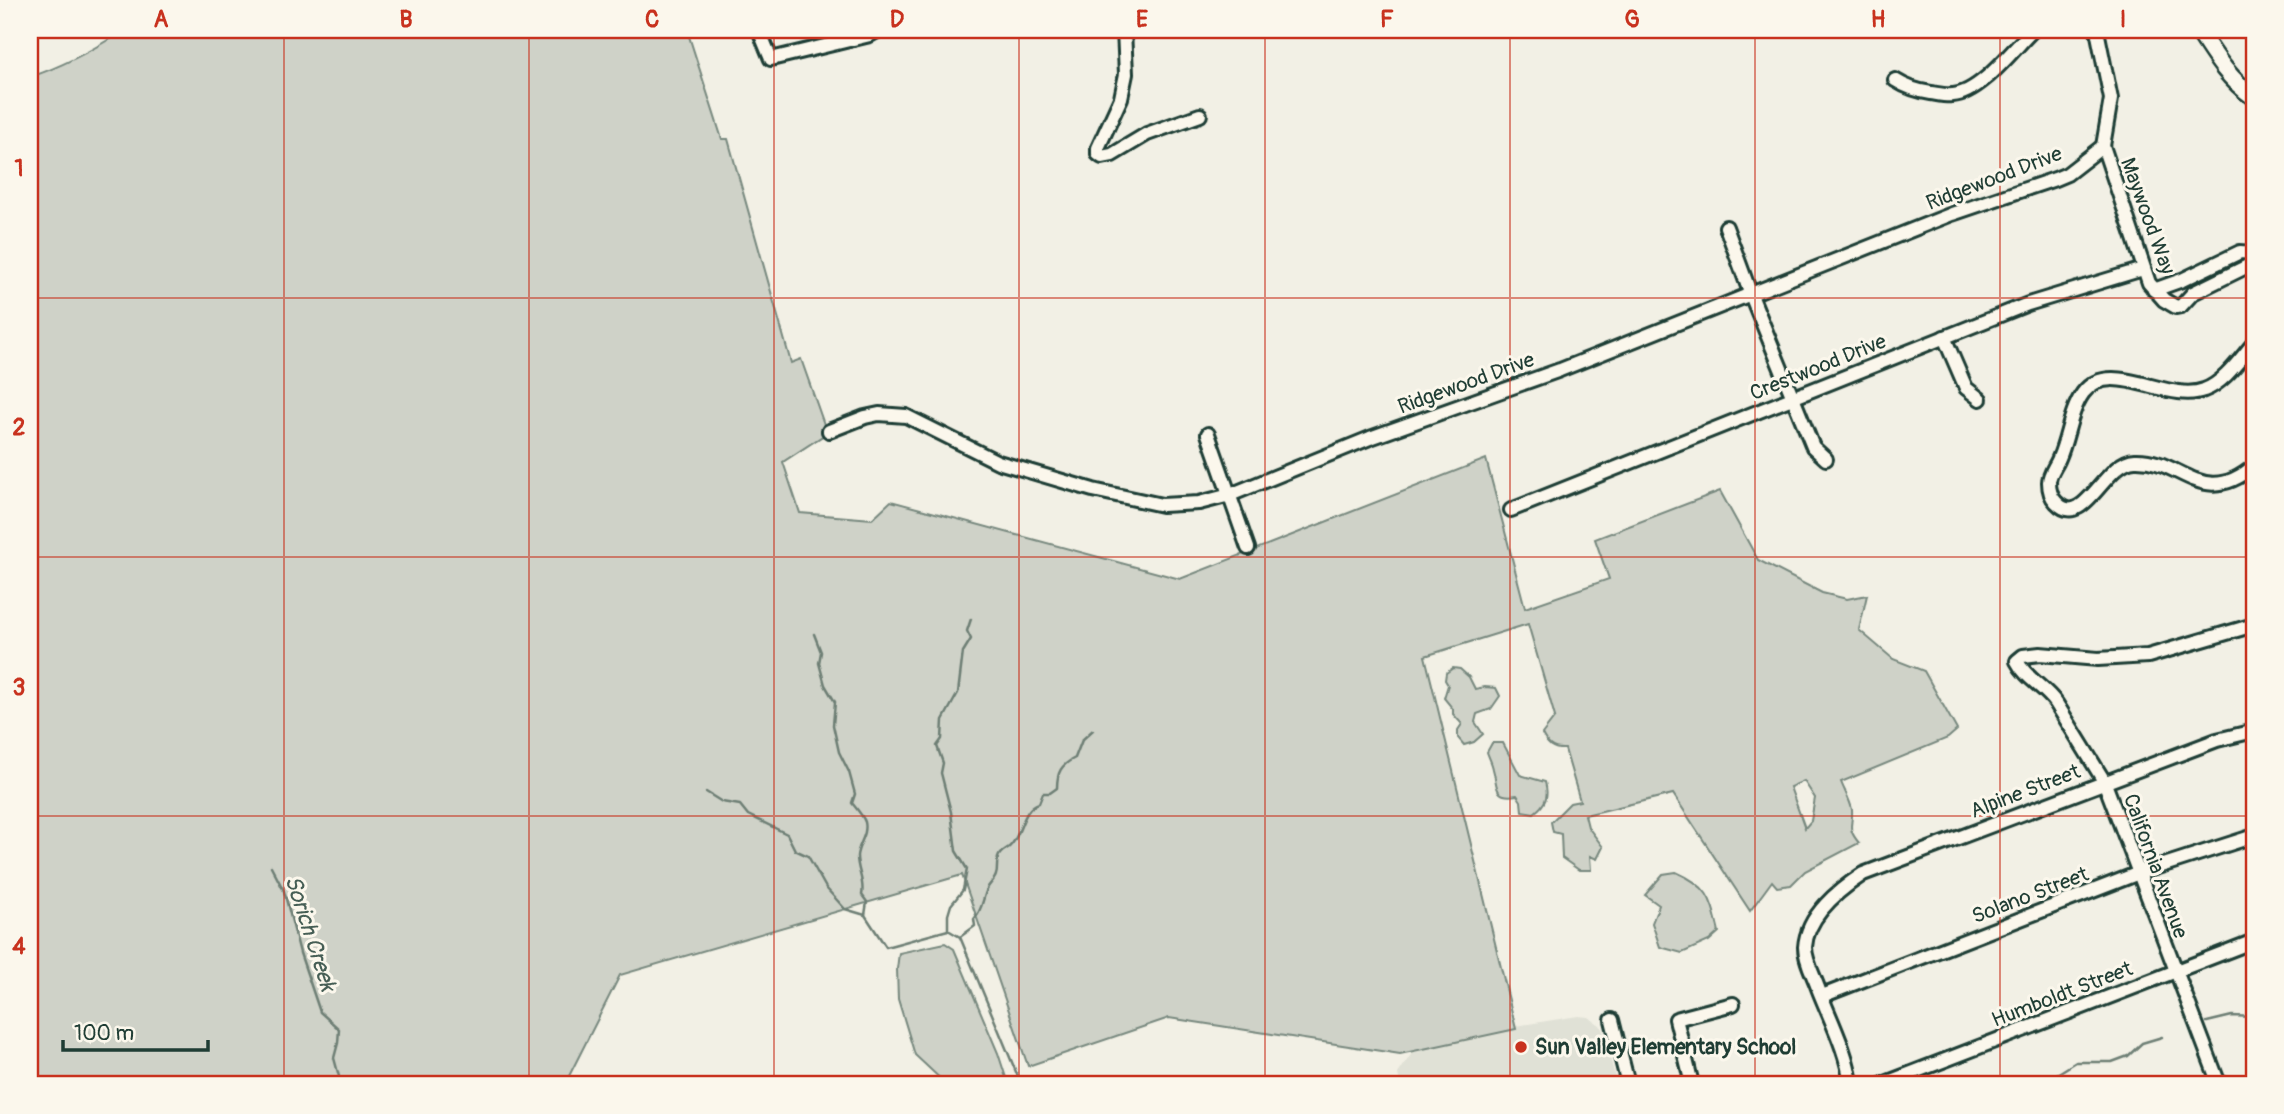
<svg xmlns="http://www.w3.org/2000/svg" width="2284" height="1114" font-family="Pangolin,sans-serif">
  <rect width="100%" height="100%" fill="#f2f0e5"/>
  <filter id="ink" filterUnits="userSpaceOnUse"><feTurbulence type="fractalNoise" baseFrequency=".0143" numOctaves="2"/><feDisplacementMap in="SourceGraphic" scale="14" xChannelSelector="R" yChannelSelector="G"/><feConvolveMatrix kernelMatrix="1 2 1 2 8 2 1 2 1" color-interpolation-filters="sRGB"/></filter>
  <g filter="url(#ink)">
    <!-- built -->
    <path fill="#e0e1d6" d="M 1578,1016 L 1588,1017 L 1600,1025 L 1603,1031 L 1617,1084 L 1400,1084 L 1398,1074 L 1412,1053 L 1459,1040 L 1459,1035 Z"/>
    <!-- green -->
    <g fill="#cfd2c8" stroke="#77887e" stroke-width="2" fill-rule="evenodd">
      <path d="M 124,30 L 687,30 L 722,139 L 728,139 L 791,363 L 801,359 L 827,433 L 783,462 L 800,513 L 872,519 L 891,501 L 1180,579 L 1486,459 L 1525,608 L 1609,579 L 1595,539 L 1720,491 L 1758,560 L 1822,593 L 1847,599 L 1867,595 L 1859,630 L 1893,659 L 1924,671 L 1957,730 L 1948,738 L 1841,782 C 1844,790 1851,802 1852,810 C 1853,827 1846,827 1859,843 L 1805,871 L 1791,885 L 1777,887 L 1772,881 L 1750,911 L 1673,794 L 1585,815 L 1588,827 L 1603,847 L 1597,859 L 1590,856 L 1591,870 L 1579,870 L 1562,858 L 1561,834 L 1553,832 L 1551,822 L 1570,803 L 1580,801 L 1565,749 C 1552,750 1547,744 1542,734 L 1555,717 L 1528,624 L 1425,656 L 1516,1029 L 1400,1054 L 1169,1018 L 1028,1066 L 962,875 L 620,975 L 565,1084 L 30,1084 L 30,77 C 64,66 93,50 124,30 ZM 1804,781 L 1815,798 L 1811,821 L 1805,828 L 1790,787 Z"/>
      <path d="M 1453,668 L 1460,669 L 1469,677 L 1475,689 L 1485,687 L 1496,688 L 1500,696 L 1491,709 L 1477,714 L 1475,722 L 1483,734 L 1474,742 L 1464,745 L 1458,738 L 1458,730 L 1462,724 L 1453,714 L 1453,709 L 1444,698 L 1448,685 L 1445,680 L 1446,673 Z"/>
      <path d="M 1492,743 L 1503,743 L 1520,775 L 1545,782 C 1549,796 1546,804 1534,813 L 1522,811 L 1521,801 L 1517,795 C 1493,799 1498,786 1493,769 C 1492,763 1489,758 1487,752 Z"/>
      <path d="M 1676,872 C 1710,887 1711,899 1719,932 L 1709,941 L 1682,953 L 1660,947 L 1652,923 L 1659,905 L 1645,895 L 1663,874 Z"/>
      <path d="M 945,943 L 954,949 L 998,1053 L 1008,1084 L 946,1084 L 915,1055 L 898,999 L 897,969 L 899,953 Z"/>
    </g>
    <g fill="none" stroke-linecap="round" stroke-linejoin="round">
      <!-- stream -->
      <g stroke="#6e7f75" stroke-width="2.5">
        <path d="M 814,634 L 821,652 L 819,663 L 825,685 L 835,702 L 833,725 L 839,752 L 849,772 L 855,794 L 852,803 C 856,808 863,816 865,822 C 868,835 858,844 857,856 C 857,871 865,881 862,895 L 867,902 L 865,915"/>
        <path d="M 706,792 L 722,802 L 740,805 L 748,815 L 787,834 L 795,850 L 808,856 L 826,888 L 845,909 L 865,915 L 886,947 L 948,930 L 960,937 L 1021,1084"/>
        <path d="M 271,866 L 284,891 L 300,953 L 320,1012 L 339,1029 L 338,1043 L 334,1058 L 341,1084"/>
        <path d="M 948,930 L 948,915 L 951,905 L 963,890 L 967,869 L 956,851 L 951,812 L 941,773 L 943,763 L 937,746 L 942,739 L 943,720 L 958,693 L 963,652 L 971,639 L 967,631 L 971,619"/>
        <path d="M 960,937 L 975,926 L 974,919 C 983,909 982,900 987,889 C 989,884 995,880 996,875 C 998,870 996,864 998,858 C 1000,850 1008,850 1012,844 C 1022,831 1023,808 1039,803 L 1043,793 L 1050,793 L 1057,788 C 1057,772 1061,765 1075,758 L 1082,740 L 1093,730"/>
        <path d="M 2207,1022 L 2232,1016 L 2254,1017"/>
        <path d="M 2041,1084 L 2076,1062 L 2112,1062 L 2128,1056 L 2142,1043 L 2162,1037"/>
      </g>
      <!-- street casing -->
      <g stroke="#1f3d34" stroke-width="18">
        <g id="street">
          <path d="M 759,30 L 771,59 L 870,35 L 879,30"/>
          <path d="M 1124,30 L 1126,74 L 1121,98 L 1098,148 L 1098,154 L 1102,157 L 1112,155 L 1147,134 L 1200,115"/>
          <path d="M 2097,30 L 2111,99 L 2103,146 L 2149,283 L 2164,300 L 2176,307 L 2181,306 L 2193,293 L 2254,263"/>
          <path d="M 1895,80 C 1906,87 1917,91 1931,93 C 1938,94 1946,96 1953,95 C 1981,93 2013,49 2033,30"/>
          <path d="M 1726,227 L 1751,295 L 1813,447 L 1826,459"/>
          <path d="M 2154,290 L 2182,280 L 2240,252 L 2254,253"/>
          <path d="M 1944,337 L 1966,388 L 1980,399"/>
          <path d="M 2254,343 C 2240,359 2224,383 2204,390 C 2168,404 2110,357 2083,393 C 2070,411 2068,438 2059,458 C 2056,466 2049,474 2049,482 C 2049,489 2051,497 2056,502 C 2084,532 2104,461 2135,460 C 2181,458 2202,510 2254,466"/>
          <path d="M 829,431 L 865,417 L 879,414 L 906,416 L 998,462 L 1093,490 L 1162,505 L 1199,503 L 1230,495 L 1370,438 L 1560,370 L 1952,214 L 2055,179 L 2067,174 L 2103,146"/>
          <path d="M 1208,434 L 1248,548"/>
          <path d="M 1511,510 L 2028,304 L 2143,269"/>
          <path d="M 1822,996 L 2139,873 L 2254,836"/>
          <path d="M 1612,1020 L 1628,1084"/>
          <path d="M 1692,1084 L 1676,1019 L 1733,1004"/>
          <path d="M 1851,1084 C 1847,1051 1830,1019 1818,988 C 1814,976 1805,961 1805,947 C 1807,915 1839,890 1863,874 L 2217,740 L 2254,731"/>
          <path d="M 1883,1084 L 2254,941"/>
          <path d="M 2219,1084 L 2104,781 L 2056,703 C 2045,687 2026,679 2017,661 L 2023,656 L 2040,654 L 2098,659 L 2148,656 L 2254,625"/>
        </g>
      </g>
      <!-- secondary casing -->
      <g stroke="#1f3d34" stroke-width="21">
        <path id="secondary" d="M 2198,30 C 2214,55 2229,80 2254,97"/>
      </g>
      <!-- street -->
      <use href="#street" stroke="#fbf7ec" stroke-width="12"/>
      <!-- secondary -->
      <use href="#secondary" stroke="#fbf7ec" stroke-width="16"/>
    </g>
  </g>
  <!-- grid -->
  <path fill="none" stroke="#c8321e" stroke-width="2" stroke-opacity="0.55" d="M 284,30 L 284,1084M 529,30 L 529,1084M 774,30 L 774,1084M 1019,30 L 1019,1084M 1265,30 L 1265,1084M 1510,30 L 1510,1084M 1755,30 L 1755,1084M 2000,30 L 2000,1084M 30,298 L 2254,298M 30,557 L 2254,557M 30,816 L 2254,816"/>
  <!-- markers -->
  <circle fill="#c8321e" stroke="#fbf7ec" stroke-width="2.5" cx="1521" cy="1047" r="7"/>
  <g text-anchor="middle" stroke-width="6" stroke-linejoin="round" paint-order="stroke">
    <!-- street labels -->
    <g font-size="21" fill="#1f3d34" stroke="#fbf7ec">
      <text transform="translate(1994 178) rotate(-21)" y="7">Ridgewood Drive</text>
      <text transform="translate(2148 216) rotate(70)" y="7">Maywood Way</text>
      <text transform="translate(1818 367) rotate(-22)" y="7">Crestwood Drive</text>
      <text transform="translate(1466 383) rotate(-20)" y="7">Ridgewood Drive</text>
      <text transform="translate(2025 791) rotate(-21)" y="7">Alpine Street</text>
      <text transform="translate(2156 866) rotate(70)" y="7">California Avenue</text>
      <text transform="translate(2030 895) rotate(-21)" y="7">Solano Street</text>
      <text transform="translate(2062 994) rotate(-21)" y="7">Humboldt Street</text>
    </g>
    <!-- poi labels -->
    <g font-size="21" font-weight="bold" fill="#1f3d34" stroke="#fbf7ec" text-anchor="start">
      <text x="1535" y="1054">Sun Valley Elementary School</text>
    </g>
    <!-- water labels -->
    <g font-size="23" font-style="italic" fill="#465e55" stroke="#fbf7ec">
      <text transform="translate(311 933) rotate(72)" y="8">Sorich Creek</text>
    </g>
  </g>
  <!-- margin -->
  <rect width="2284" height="1114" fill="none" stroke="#fbf7ec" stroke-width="77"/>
  <!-- scale -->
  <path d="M63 1040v10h145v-10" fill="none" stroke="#1f3d34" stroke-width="3.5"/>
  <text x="74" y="1040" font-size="21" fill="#1f3d34" stroke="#fbf7ec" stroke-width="5" paint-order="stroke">100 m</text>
  <rect x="38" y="38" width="2208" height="1038" fill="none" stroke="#c8321e" stroke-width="2.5"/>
  <g font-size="23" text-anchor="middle" font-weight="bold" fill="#c8321e">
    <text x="161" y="27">A</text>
    <text x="406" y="27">B</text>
    <text x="652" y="27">C</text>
    <text x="897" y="27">D</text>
    <text x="1142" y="27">E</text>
    <text x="1387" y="27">F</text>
    <text x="1632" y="27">G</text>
    <text x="1878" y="27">H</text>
    <text x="2123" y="27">I</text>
    <text x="19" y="176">1</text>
    <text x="19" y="435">2</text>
    <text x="19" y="695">3</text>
    <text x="19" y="954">4</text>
  </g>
</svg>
